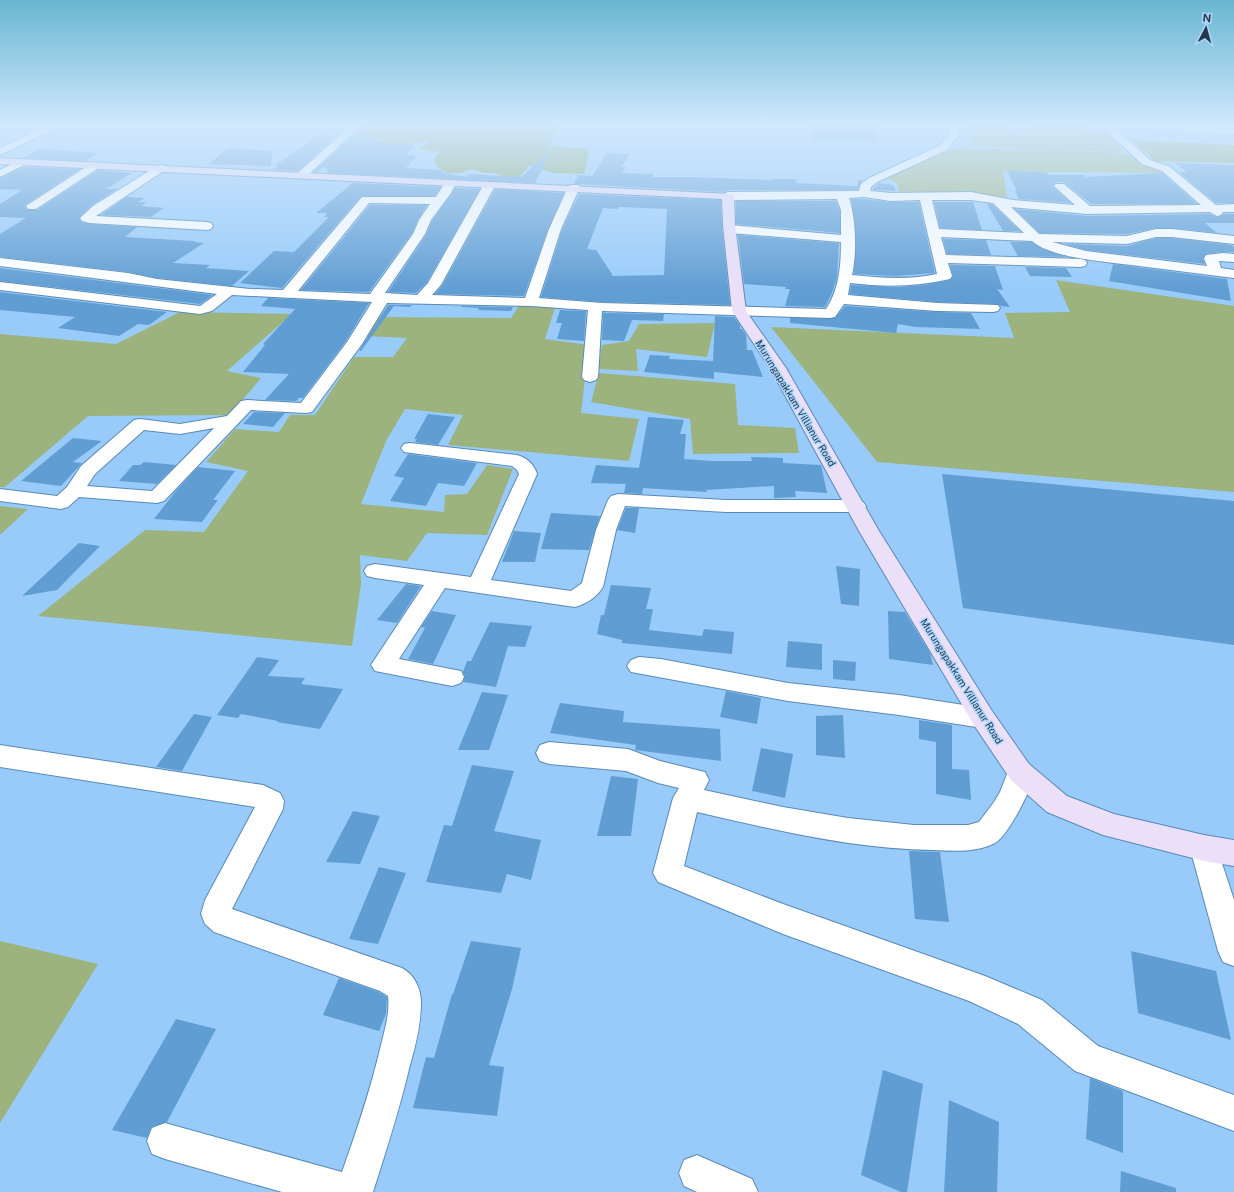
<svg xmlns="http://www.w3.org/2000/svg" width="1234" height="1192" font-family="'Public Sans',sans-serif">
  <rect width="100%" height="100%" fill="#98cbfa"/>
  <!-- green -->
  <g fill="#9db37e">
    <path d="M 1033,124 L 1084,124 L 1086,131 L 1111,134 L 1123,152 L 970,146 L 972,126 L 1039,128 Z"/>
    <path d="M 950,149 L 1030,149 L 1123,153 L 1163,173 L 1003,171 L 1007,197 L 900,194 L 897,183 L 887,178 Z"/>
    <path d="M 1056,280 L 1234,306 L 1234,492 L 877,462 L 771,327 L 1014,338 L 1005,313 L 1070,312 Z"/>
    <path d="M 520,304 L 555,308 L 545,339 L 589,345 L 581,413 L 639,419 L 629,461 L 448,445 L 463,415 L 405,409 L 386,441 L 361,504 L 444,512 L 445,495 L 467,494 L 487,465 L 513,469 L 487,535 L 427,533 L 407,561 L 360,555 L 361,584 L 352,646 L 38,616 L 145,530 L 204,532 L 248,471 L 206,462 L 235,429 L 279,432 L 290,415 L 315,415 L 354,357 L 393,357 L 407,338 L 365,336 L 379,317 L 511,318 Z"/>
    <path d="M 180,312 L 292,314 L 227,371 L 261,378 L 230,415 L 88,416 L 5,487 L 0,487 L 0,334 L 116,344 Z"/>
    <path d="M 715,323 L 707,357 L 636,349 L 638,371 L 598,369 L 602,345 L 629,341 L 639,324 Z"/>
    <path d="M 599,373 L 735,384 L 738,425 L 795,428 L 799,453 L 693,454 L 690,419 L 591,402 Z"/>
    <path d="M 0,506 L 28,509 L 0,535 Z"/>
    <path d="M 0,941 L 98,964 L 0,1123 Z"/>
  </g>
  <!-- forest -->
  <g fill="#86a25b">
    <path d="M 368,124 L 560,124 L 549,146 L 590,149 L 584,174 L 553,173 L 530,165 L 519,177 L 505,179 L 496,173 L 484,173 L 471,169 L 461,173 L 446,173 L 437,166 L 434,160 L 440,152 L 419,149 L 431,141 L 404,144 L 397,150 L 389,149 L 392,143 L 382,142 L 379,138 L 353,137 Z"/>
    <path d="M 1133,140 L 1234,145 L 1234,163 L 1155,161 Z"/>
  </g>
  <!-- building -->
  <g fill="#609dd3" fill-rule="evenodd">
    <path d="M 812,124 L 876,124 L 876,141 L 812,139 Z"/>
    <path d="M 317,135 L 336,136 L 298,171 L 273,170 L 279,166 L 274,166 L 304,146 Z"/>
    <path d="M 351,137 L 378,139 L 377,142 L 415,145 L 406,155 L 417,156 L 406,168 L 442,170 L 444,173 L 467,177 L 468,174 L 521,177 L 551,150 L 535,183 L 329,173 L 324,166 L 317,172 L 314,172 Z"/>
    <path d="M 228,148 L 272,151 L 271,166 L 209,164 Z"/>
    <path d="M 40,149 L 99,153 L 85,161 L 23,158 Z"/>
    <path d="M 607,153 L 630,154 L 621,167 L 626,167 L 622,173 L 653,174 L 653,177 L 691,177 L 772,180 L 773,179 L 795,179 L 797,183 L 857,186 L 859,180 L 863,180 L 860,184 L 858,190 L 728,190 L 724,192 L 574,184 L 578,175 L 592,176 Z"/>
    <path d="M 1175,163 L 1234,165 L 1234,203 L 1216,203 L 1179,172 L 1187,172 Z"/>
    <path d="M 24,167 L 80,169 L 25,205 L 25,207 L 28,210 L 37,210 L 98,170 L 132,173 L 106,189 L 117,189 L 92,205 L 79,217 L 81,222 L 89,224 L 137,227 L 125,237 L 195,241 L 194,242 L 204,243 L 173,263 L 210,265 L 206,268 L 249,271 L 232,286 L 157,278 L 128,272 L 0,257 L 0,234 L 26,218 L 0,217 L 0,204 L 22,190 L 0,189 L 0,178 Z"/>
    <path d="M 1007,171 L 1046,172 L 1049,175 L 1084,175 L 1086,177 L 1162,173 L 1197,204 L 1091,204 L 1064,182 L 1056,182 L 1052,186 L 1071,203 L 1019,199 L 1015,191 L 1017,191 Z"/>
    <path d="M 353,183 L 441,187 L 435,196 L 361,196 L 282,288 L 240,283 L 274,251 L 294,252 L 329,217 L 324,217 L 327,213 L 316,213 Z"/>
    <path d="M 879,183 L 893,185 L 896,191 L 872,190 Z"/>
    <path d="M 455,188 L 480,189 L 427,282 L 416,293 L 388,292 L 426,235 L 432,221 Z"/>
    <path d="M 495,189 L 564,193 L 548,229 L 524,296 L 435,294 L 442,286 Z"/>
    <path d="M 579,194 L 721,200 L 722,225 L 730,305 L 602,302 L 541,297 L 562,230 ZM 619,207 L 667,209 L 664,275 L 612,276 L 612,274 L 596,250 L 587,249 L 603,208 L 618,209 Z"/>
    <path d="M 127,197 L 145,198 L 138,202 L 147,202 L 141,206 L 164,208 L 151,217 L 101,215 Z"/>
    <path d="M 851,199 L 864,199 L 891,202 L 919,202 L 935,273 L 895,276 L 854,274 L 856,236 Z"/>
    <path d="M 736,201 L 836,201 L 840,210 L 840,233 L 736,224 Z"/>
    <path d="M 934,202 L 973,202 L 982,230 L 940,228 Z"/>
    <path d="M 987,204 L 992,204 L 1020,231 L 1003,231 Z"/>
    <path d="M 370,205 L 427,205 L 418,219 L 412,233 L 369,292 L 301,290 Z"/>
    <path d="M 1015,209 L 1087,216 L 1210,214 L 1217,217 L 1221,216 L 1224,214 L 1234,214 L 1234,223 L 1205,223 L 1217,233 L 1172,228 L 1156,228 L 1127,234 L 1040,233 Z"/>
    <path d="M 738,235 L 839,243 L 837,277 L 832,293 L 825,307 L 785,306 L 790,289 L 785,289 L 786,287 L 744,284 Z"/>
    <path d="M 1156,238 L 1172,238 L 1231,245 L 1234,247 L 1234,252 L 1223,252 L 1206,254 L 1203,259 L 1205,264 L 1086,250 L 1065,244 L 1127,246 Z"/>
    <path d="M 943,239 L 986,240 L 991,255 L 947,254 Z"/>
    <path d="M 1010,242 L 1032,242 L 1041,248 L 1067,257 L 1018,256 Z"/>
    <path d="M 1113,264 L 1227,279 L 1231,301 L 1109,281 Z"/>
    <path d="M 950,265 L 995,266 L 1003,290 L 997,289 L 1010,307 L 1001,306 L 998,304 L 937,302 L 850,294 L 851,285 L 900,287 L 925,285 L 950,280 L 953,276 Z"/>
    <path d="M 1025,267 L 1066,268 L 1072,277 L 1030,276 Z"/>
    <path d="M 0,268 L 213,295 L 200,304 L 0,281 Z"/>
    <path d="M 0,292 L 167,312 L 149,325 L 138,324 L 119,336 L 58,328 L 75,317 L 0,310 Z"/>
    <path d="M 268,298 L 369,303 L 346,341 L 303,398 L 299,398 L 296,401 L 265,400 L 289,374 L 243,372 L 265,345 L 263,344 L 295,309 L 261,306 Z"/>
    <path d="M 388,305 L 412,305 L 410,307 L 394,306 L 361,351 L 359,351 Z"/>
    <path d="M 462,306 L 513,307 L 511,311 L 478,310 L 479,308 L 461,307 Z"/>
    <path d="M 845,306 L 937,312 L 971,313 L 980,329 L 916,327 L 898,324 L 896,333 L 790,323 L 790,318 L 835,318 Z"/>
    <path d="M 560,310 L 586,311 L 584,341 L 557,339 L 562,323 L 556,323 Z"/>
    <path d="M 603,313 L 664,314 L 663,321 L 632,320 L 624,341 L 602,340 Z"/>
    <path d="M 715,316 L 734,317 L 740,325 L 740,329 L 742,329 L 746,335 L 747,350 L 752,350 L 763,377 L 714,372 L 714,379 L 644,372 L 650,355 L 670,356 L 669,359 L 713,361 Z"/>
    <path d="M 254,412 L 285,413 L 273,427 L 243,424 Z"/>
    <path d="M 428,414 L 455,417 L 438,445 L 415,442 L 417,439 L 414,439 Z"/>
    <path d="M 648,417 L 684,420 L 680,434 L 686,434 L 684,459 L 713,461 L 752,461 L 751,457 L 783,458 L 783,463 L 821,465 L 827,493 L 795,491 L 796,497 L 774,498 L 774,486 L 706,490 L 707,492 L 643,488 L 642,494 L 624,493 L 626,484 L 591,483 L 596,465 L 639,468 Z"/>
    <path d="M 73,438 L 102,441 L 73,462 L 82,463 L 61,486 L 21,481 Z"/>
    <path d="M 408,454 L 477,463 L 464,486 L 438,483 L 426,506 L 390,501 L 404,478 L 394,476 Z"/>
    <path d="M 144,462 L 176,465 L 157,484 L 119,481 L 133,465 L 140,465 Z"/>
    <path d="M 198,467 L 235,471 L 213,500 L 218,500 L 202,522 L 154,519 L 175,492 Z"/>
    <path d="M 942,474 L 1234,501 L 1234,645 L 963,608 Z"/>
    <path d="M 626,508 L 639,508 L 635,533 L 617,530 Z"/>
    <path d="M 551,513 L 600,516 L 589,550 L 541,549 Z"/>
    <path d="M 514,531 L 541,533 L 535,562 L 502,562 Z"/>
    <path d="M 79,543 L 100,546 L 57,590 L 22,596 Z"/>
    <path d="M 836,566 L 860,569 L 859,606 L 841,604 Z"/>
    <path d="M 406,584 L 421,586 L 397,623 L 377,620 Z"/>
    <path d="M 611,585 L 651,588 L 646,609 L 653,609 L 649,630 L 702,636 L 704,629 L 734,632 L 732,654 L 622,643 L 622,640 L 597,634 L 601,615 L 604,615 Z"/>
    <path d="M 432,611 L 456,615 L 433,664 L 408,659 L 425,628 L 421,627 Z"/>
    <path d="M 888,611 L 905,612 L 930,653 L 933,665 L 889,659 Z"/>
    <path d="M 490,622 L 532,626 L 525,647 L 508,646 L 496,687 L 463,682 L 465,676 L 463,672 L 467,661 L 471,661 Z"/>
    <path d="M 788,641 L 822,644 L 822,670 L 786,667 Z"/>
    <path d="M 257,657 L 279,660 L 268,676 L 305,678 L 301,684 L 343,689 L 320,729 L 277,722 L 278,721 L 241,714 L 238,718 L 217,715 Z"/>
    <path d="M 833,660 L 856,662 L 855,681 L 833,679 Z"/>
    <path d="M 726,691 L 761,698 L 757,724 L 720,717 Z"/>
    <path d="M 482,692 L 508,695 L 489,750 L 458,750 Z"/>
    <path d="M 560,703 L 624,711 L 623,722 L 720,729 L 721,761 L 635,750 L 636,745 L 550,733 Z"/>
    <path d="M 194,714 L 212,717 L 182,771 L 156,767 Z"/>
    <path d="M 843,715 L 845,758 L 816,755 L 816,716 Z"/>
    <path d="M 919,720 L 952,725 L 952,769 L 969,770 L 971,800 L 936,794 L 936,742 L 919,739 Z"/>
    <path d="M 761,748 L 793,754 L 785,798 L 752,791 Z"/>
    <path d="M 472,765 L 514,771 L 494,831 L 541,840 L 531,880 L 507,874 L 501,893 L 426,882 L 444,825 L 452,826 Z"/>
    <path d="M 611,776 L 638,779 L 631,836 L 597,836 Z"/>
    <path d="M 353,811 L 380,816 L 360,864 L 326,862 Z"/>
    <path d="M 909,851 L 940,852 L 949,922 L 915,919 Z"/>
    <path d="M 379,867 L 406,873 L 378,944 L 349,939 Z"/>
    <path d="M 471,941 L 521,948 L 512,989 L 489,1065 L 504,1067 L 497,1116 L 413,1108 L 426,1057 L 434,1058 L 452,994 L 453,994 Z"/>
    <path d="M 1131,951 L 1216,971 L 1231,1040 L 1138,1013 Z"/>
    <path d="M 339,978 L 379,992 L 387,997 L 386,1014 L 379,1031 L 323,1015 Z"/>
    <path d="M 176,1019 L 216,1029 L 167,1122 L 151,1127 L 147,1138 L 112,1130 Z"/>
    <path d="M 883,1070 L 923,1084 L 907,1192 L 901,1192 L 861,1175 Z"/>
    <path d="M 1090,1078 L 1123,1091 L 1123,1153 L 1086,1139 Z"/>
    <path d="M 949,1100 L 999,1122 L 997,1192 L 944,1192 Z"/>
    <path d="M 1121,1171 L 1176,1188 L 1176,1192 L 1120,1192 Z"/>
  </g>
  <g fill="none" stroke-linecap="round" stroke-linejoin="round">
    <!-- minor casing -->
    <g stroke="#598ab6" stroke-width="2">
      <g id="minor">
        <path d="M 49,124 L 62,124 L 60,126 L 0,155 L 0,148 Z"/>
        <path d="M 352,124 L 363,124 L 306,177 L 298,177 L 296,175 L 298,173 Z"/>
        <path d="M 952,124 L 962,124 L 959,128 L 959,135 L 947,150 L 877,182 L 871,187 L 870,191 L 891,193 L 971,192 L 1013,200 L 1075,205 L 1054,186 L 1056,184 L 1064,184 L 1090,206 L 1201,205 L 1162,171 L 1142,164 L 1099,124 L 1159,124 L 1234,128 L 1234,134 L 1115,128 L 1150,160 L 1170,167 L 1216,205 L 1234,204 L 1234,212 L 1223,212 L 1221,215 L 1217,216 L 1210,212 L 1087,214 L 1011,207 L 1039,234 L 1127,236 L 1156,229 L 1172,229 L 1234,236 L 1234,244 L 1172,237 L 1156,237 L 1127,244 L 1052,242 L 1086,251 L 1207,266 L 1204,258 L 1206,255 L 1223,253 L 1234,254 L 1234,262 L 1219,261 L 1221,268 L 1234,270 L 1234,278 C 1202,274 1171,270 1139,266 C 1112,262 1052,259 1032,241 L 941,237 L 946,255 L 1080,259 L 1085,260 L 1087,263 L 1085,266 L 1080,267 L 948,263 L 952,276 L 950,279 C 917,287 884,287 850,283 L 848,295 L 937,303 L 998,305 L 1000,308 L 998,311 L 993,312 L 937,311 L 844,304 L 835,317 L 830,318 L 602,311 L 598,377 L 596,380 L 590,382 L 584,380 L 582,377 L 588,310 L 531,306 L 387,303 L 362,344 L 312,412 L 306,413 L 251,410 L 164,501 L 157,503 L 79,497 L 68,507 L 61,509 L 0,501 L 0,489 L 57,496 L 67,487 L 81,466 L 134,420 L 140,419 L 180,424 L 227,416 L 241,401 L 247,400 L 301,403 L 347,342 L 372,302 L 232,295 L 212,311 L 200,314 L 0,290 L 0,282 L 200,306 L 217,294 L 0,266 L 0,258 L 128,273 L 157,279 L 250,289 L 283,290 L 362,197 L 436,197 L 446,181 L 454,181 L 456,183 L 451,193 L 431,220 L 425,234 L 385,293 L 417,295 L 428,283 L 484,184 L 486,182 L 494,182 L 496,184 L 441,285 L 432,295 L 525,298 L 549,229 L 568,187 L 570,185 L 578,185 L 580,187 L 561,229 L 539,298 L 602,303 L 826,309 C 839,290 841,265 841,242 L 730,233 L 726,232 L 724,229 L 726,226 L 730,225 L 841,235 L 841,210 L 837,199 L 728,200 L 724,198 L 722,196 L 724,194 L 728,192 L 859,191 L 861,184 L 869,178 L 939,146 L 949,135 L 949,128 ZM 864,197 L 891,201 L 920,200 L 937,274 C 910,280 880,278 852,275 C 857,253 856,219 849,198 ZM 932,200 L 971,200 L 993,203 L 1024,233 L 939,229 ZM 369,203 L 430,204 L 419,220 L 413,234 L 370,294 L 298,291 ZM 214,428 L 152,491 L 87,486 L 95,474 L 144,430 L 180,434 Z"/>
        <path d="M 1000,124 L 1032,124 L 1033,125 C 1028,130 1005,129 1000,124 Z"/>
        <path d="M 22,159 L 27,162 L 26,164 L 0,177 L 0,170 Z"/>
        <path d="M 96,162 L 101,165 L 100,167 L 36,209 L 28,209 L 26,206 L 92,163 Z"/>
        <path d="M 161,165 L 165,166 L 166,168 L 165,170 L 96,216 L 207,222 L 211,223 L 213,226 L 211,229 L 207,230 L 89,223 L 82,221 L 80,218 L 93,206 L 157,166 Z"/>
        <path d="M 410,443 L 517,455 C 527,458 534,464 537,474 L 491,580 L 571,591 L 582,583 L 596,530 L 608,500 L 611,496 L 618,494 L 726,500 L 856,500 L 863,502 L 866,506 L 863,510 L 856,512 L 726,512 L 625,506 L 616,530 L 603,587 C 597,597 586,604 575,607 L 445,588 L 399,659 L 461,671 L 464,677 L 461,683 L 452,686 L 375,671 L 371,665 L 375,659 L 424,585 L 375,578 L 367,576 L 364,571 L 367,566 L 375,564 L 471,577 L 519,474 L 517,470 L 512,466 L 404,452 L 401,448 L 404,444 Z"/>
        <path d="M 639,657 L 661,659 L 788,683 L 899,695 L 983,708 L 992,711 L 996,718 L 992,725 L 983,728 L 899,715 L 788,701 L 631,672 L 627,666 L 631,660 Z"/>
        <path d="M 549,742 L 628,749 L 660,761 L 705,772 L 709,780 L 704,790 L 783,807 L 848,818 L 914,825 L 968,825 L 979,822 L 994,802 L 1000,792 L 1011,764 L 1020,761 L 1029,764 C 1030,766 1033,770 1033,772 C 1034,782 1024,801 1020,809 C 1015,818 1004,838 995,843 C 975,853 954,851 933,850 C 853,849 775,830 697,812 L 684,866 L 783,904 L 985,976 L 1042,1000 L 1098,1046 L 1234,1095 L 1234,1131 L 1075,1071 L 1018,1024 L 969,1001 L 783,934 L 658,882 L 653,873 L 673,798 L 679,788 L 658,783 L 626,771 L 549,764 L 540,761 L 536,753 L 540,745 Z"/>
        <path d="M 0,745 L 263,785 L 280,793 L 284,801 L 283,809 L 232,909 L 402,968 C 415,975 421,989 421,1003 C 421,1025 415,1048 409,1069 C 399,1111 386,1151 373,1192 L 282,1192 L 165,1159 L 152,1154 L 147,1141 L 152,1128 L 165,1123 L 342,1172 C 357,1130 371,1088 381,1045 C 385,1029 390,1012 388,996 L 380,991 L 214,932 L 205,924 L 201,914 L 205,900 L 255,807 L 0,767 Z"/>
        <path d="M 1204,835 L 1214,839 L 1234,900 L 1234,966 L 1223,962 L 1218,951 L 1190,848 L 1194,839 Z"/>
        <path d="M 697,1155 L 752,1179 L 758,1192 L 697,1192 L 684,1186 L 679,1173 L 684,1160 Z"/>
      </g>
    </g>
    <!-- secondary casing -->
    <g stroke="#598ab6" stroke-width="2">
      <path id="secondary" d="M 0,158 L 732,194 L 734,196 L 735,225 L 746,311 L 786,368 L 879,531 L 992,711 L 1029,764 L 1067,796 L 1114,814 L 1204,835 L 1234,840 L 1234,866 L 1204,861 L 1103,835 L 1047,812 L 1011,780 L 974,725 L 859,531 L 770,368 L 732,311 L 723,225 L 722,199 L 0,164 Z"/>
    </g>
    <!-- minor -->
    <use href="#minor" fill="#fff" fill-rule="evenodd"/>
    <!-- secondary -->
    <use href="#secondary" fill="#ecdff8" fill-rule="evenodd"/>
  </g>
  <!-- sky -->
  <linearGradient id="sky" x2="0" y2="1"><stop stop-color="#69b6d1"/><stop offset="0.43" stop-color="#d1e8fd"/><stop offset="1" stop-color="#d1e8fd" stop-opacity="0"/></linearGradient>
  <rect width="1234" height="291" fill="url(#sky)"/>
  <g text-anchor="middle" stroke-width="3" stroke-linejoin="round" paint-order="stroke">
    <!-- far-street labels -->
    <g font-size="10" fill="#23384b" stroke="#aed7fd">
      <text transform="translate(796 403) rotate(59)" y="4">Murungapakkam Villianur Road</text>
      <text transform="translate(962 681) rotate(58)" y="4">Murungapakkam Villianur Road</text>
    </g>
  </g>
  <!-- north arrow -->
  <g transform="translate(1206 28) rotate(6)" stroke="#aed7fd" stroke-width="3" paint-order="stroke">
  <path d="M0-3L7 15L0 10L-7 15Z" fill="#23384b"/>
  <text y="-6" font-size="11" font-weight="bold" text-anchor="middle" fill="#23384b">N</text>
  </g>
</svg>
